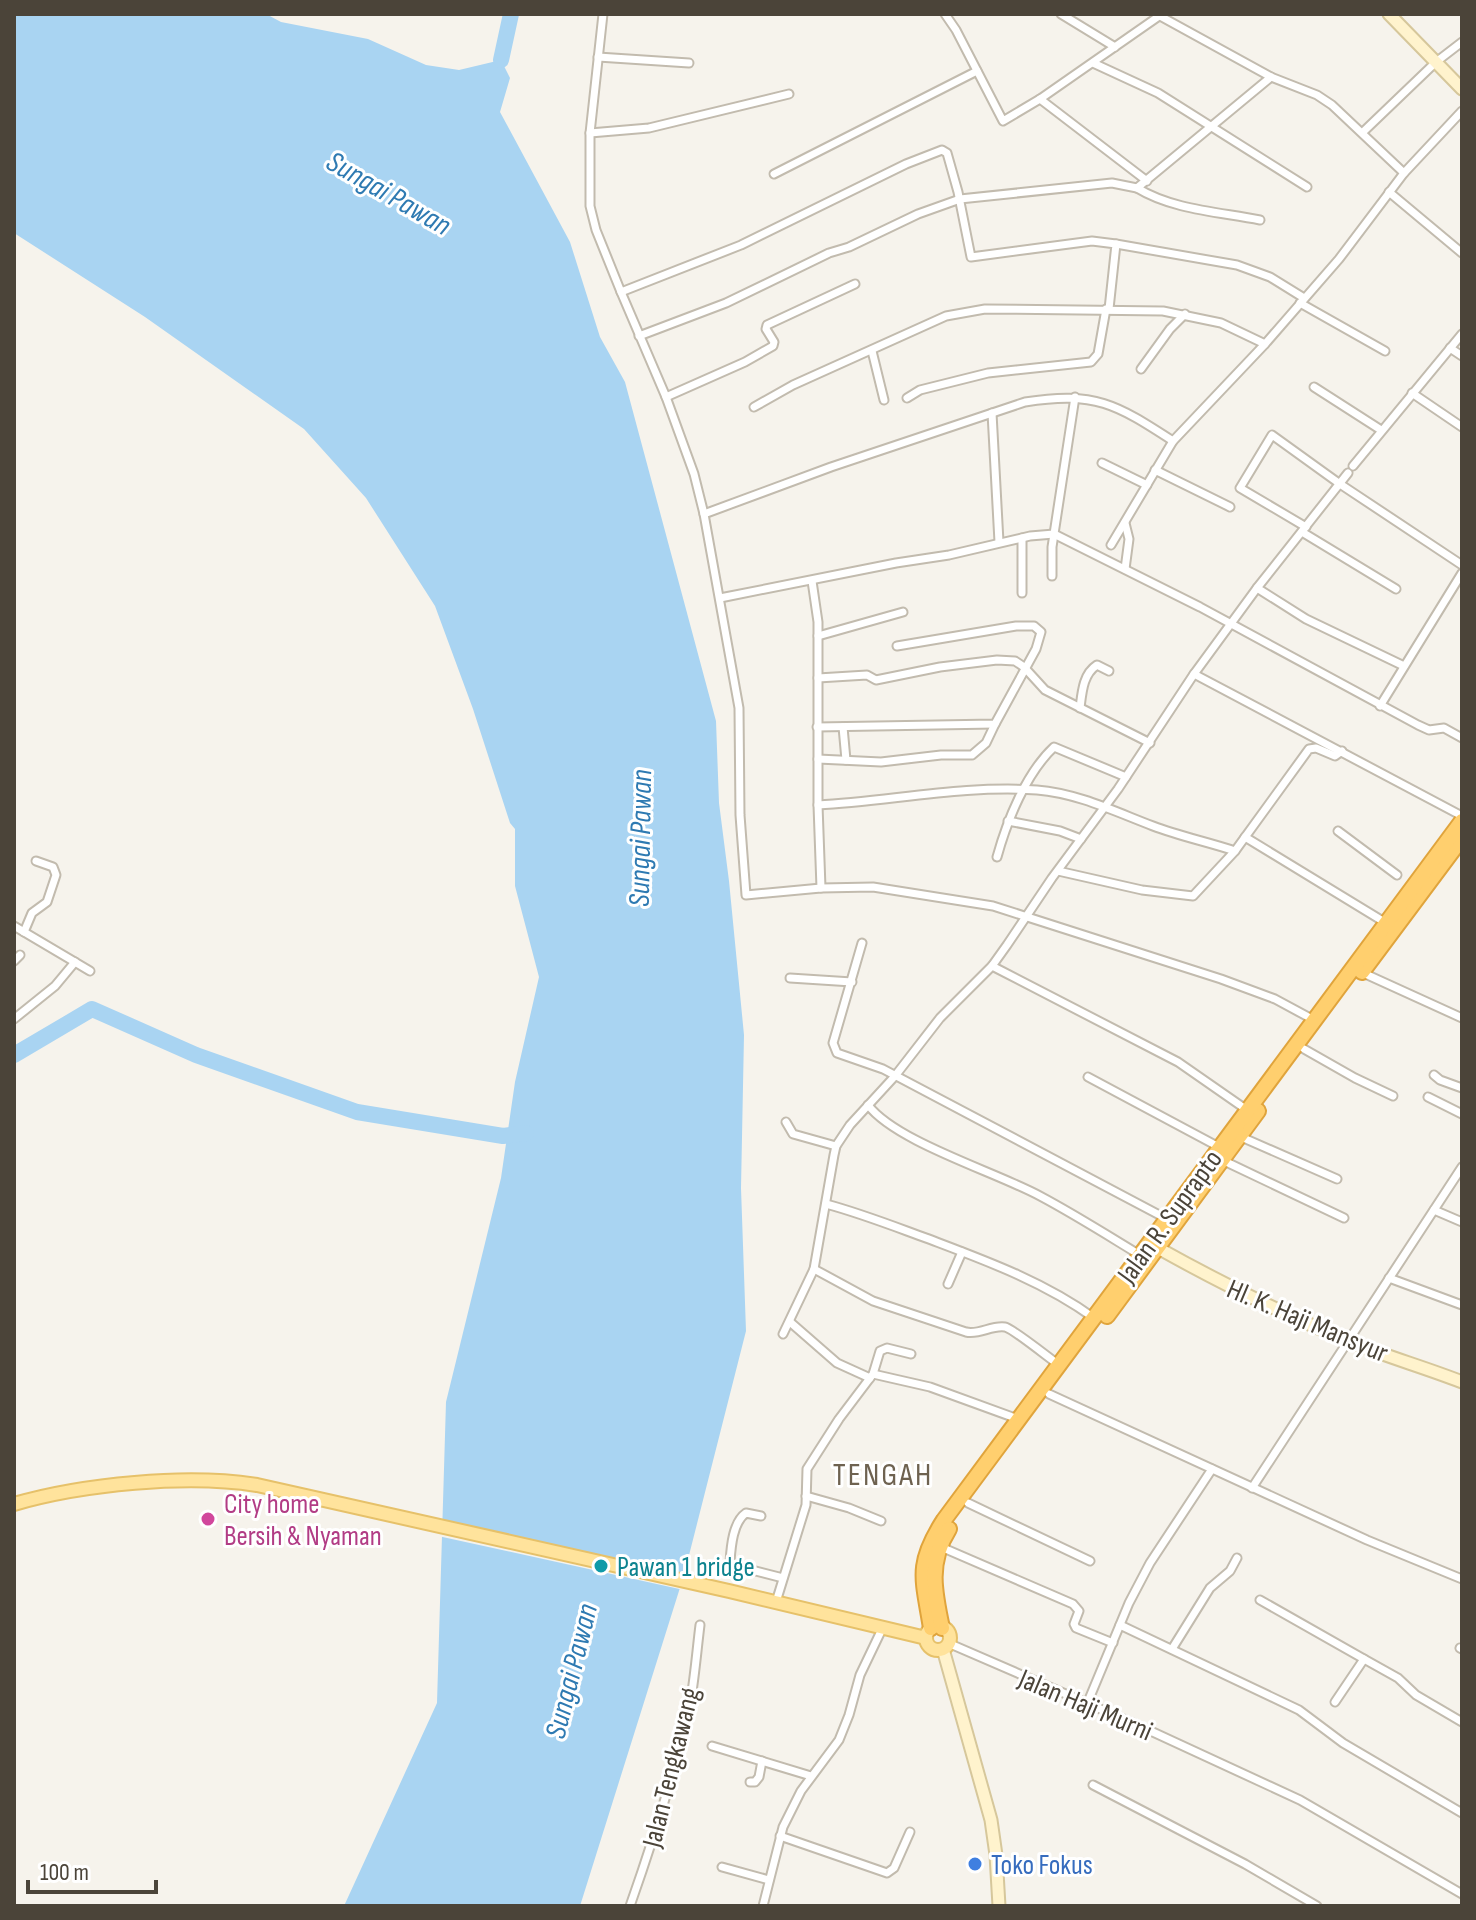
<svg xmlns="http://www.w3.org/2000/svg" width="1476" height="1920" font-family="'Sofia Sans Condensed',sans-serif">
  <rect width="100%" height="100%" fill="#f6f3ec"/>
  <!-- water -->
  <path fill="#a9d4f2" d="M 14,14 L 266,14 L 281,22 L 368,39 L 426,65 L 459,70 L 501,60 L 510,78 L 500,112 L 570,242 L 600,337 L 625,382 L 716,721 L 719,803 L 729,881 L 744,1035 L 741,1188 L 746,1331 L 684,1575 L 580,1906 L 344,1906 L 437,1703 L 446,1402 L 501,1178 L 515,1082 L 539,977 L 515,886 L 515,829 L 510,823 L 473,709 L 435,606 L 366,498 L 304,429 L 145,317 L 14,233 Z"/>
  <!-- pier -->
  <path fill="#f6f3ec" d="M 438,1523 L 688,1578 L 684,1590 L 438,1536 Z"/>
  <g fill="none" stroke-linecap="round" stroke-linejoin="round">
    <!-- river -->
    <g stroke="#a9d4f2" stroke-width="16">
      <path d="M 501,60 L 511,14"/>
      <path d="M 14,1055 L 92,1009 L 196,1055 L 357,1112 L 503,1136 L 526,1133"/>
    </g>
    <!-- street casing -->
    <g stroke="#c2bbae" stroke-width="11">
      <g id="street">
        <path d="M 603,14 L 590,133 L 590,206 L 596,230 L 621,292 L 666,397 L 694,474 L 704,514 L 739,708 L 740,815 L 746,895 L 821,888 L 873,887 L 993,906 L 1221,979 L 1275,999 L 1314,1020"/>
        <path d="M 945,14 L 956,30 L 1003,121 L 1040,99 L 1162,14"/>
        <path d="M 1061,14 L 1115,47"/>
        <path d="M 1160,16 L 1271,77 L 1317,95 L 1332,105 L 1404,173"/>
        <path d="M 598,57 L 689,63"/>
        <path d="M 1093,63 L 1158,93 L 1307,187"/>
        <path d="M 1040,99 L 1147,181"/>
        <path d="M 1363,132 L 1436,62 L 1462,42"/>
        <path d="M 590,133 L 649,128 L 789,94"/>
        <path d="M 774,174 L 977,71"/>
        <path d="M 1389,192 L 1462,253"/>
        <path d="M 1260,220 C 1220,212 1173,210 1137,188 L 1271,77"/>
        <path d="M 1116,244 L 1237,265 L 1270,277 L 1304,298"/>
        <path d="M 621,292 L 741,245 L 906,164 L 942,150 L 947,153 L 958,192 L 971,257 L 1092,241 L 1116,244 L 1109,309"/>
        <path d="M 1300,303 L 1385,351"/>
        <path d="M 639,336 L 726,303 L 829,253 L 849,247 L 918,214 L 960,199 L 1112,183 L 1137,188"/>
        <path d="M 1450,348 L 1462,356"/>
        <path d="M 872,351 L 884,400"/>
        <path d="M 1141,369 L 1170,329 L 1185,314"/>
        <path d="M 1314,387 L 1381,430"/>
        <path d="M 1412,393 L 1462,427"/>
        <path d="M 666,397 L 745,362 L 773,346 L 774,342 L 766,329 L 767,325 L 855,284"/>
        <path d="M 907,398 L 920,390 L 988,373 L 1091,362 L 1098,354 L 1106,309"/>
        <path d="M 754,407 L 793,385 L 946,316 L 985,309 L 1163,311 L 1221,323 L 1265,344"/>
        <path d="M 992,413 L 999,542"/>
        <path d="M 1102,463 L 1147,485"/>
        <path d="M 1353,466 L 1462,334"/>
        <path d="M 1155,470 L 1230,507"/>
        <path d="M 704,514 L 831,467 L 1025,402 C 1095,391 1116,404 1173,441"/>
        <path d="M 1306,527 L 1240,488 L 1272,435 L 1340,484 L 1462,565"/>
        <path d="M 1302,532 L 1396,589"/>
        <path d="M 1022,538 L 1022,593"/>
        <path d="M 1111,545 L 1173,441 L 1265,344 L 1339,259 L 1404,173 L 1462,111"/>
        <path d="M 1125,569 L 1129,539 L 1125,523"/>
        <path d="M 1052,576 L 1052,547 L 1075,397"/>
        <path d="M 812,581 L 818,622 L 818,805 L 821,888"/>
        <path d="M 1257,588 L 1306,619 L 1404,666"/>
        <path d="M 720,598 L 896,563 L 949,555 L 1030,536 L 1054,534 L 1200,607 L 1418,725 L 1429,730 L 1444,728 L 1462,738"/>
        <path d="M 818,636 L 903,612"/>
        <path d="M 1194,674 L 1462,816"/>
        <path d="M 818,678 L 867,675 L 876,680 L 940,667 L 997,660 L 1015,661 L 1024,667 L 1045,690 L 1150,743"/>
        <path d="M 1380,706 L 1462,573"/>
        <path d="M 1080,708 C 1082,692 1083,674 1097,665 L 1109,671"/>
        <path d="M 817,727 L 995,724 L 1036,649 L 1041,632 L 1034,626 L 1016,626 L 897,646"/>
        <path d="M 843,727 L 846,760"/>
        <path d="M 818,759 L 881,762 L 941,755 L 972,755 L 986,743 L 995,724"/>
        <path d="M 818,805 C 891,801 963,785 1037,790 C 1077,793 1116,812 1153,826 C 1179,836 1208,842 1235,851 L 1309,749 L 1316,748 L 1335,756 L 1342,751"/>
        <path d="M 1008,821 L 1060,831 L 1081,839"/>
        <path d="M 1338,831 L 1397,875"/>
        <path d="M 1245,837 L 1386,923"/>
        <path d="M 997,857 C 1007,821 1026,773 1054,747 L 1126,777"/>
        <path d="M 1058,871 L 1142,890 L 1193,896 L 1235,851"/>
        <path d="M 14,926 L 90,971"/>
        <path d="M 24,932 L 32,913 L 47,902 L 56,875 L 53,867 L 36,861"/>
        <path d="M 862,943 L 833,1043 L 837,1053 L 883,1069 L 1167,1219"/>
        <path d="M 14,961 L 20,955"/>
        <path d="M 992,966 L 1178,1062 L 1247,1110"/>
        <path d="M 1361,972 L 1462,1018"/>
        <path d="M 790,978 L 852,982"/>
        <path d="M 14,1019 L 55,986 L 75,962"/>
        <path d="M 1304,1049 L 1355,1078 L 1393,1096"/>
        <path d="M 1434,1075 L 1440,1080 L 1462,1088"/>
        <path d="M 1088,1077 L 1219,1147"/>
        <path d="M 1428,1097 L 1462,1114"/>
        <path d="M 868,1105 C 896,1142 996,1172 1040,1196 C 1074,1214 1107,1235 1140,1255"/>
        <path d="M 786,1122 L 793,1134 L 836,1146"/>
        <path d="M 1239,1136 L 1337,1179"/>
        <path d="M 1222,1160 L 1344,1218"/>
        <path d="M 826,1204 C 860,1213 893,1226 926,1238 C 984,1260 1043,1281 1094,1318"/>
        <path d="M 1434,1210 L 1462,1222"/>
        <path d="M 814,1269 L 873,1301 L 966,1332 C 980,1335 991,1325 1005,1327 C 1012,1328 1049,1358 1059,1365"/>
        <path d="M 1389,1278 L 1462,1305"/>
        <path d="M 948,1284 L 962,1252"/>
        <path d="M 790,1322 L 837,1363 L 870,1378"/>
        <path d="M 783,1334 L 814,1269 L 834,1155 L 836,1146 L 850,1125 L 895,1076 L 940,1018 L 992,966 L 1007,945 L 1052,878 L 1118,789 L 1194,674 L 1257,588 L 1348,473"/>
        <path d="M 873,1374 L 930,1387 L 1018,1419"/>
        <path d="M 1049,1394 L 1367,1540 L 1462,1579"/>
        <path d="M 1252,1488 L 1462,1167"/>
        <path d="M 806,1496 L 849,1508 L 881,1521"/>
        <path d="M 968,1503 L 1090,1561"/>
        <path d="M 761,1516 L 746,1513 C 733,1522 731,1546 730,1562 L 736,1566 L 783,1578"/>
        <path d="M 941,1547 L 1073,1604 L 1079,1611 L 1074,1624 L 1076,1628 L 1113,1643"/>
        <path d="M 1260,1600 L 1364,1659"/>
        <path d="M 776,1602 L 806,1505 L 807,1469 L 839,1419 L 873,1374 L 880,1351 L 887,1348 L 911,1354"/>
        <path d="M 1120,1625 L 1299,1710 L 1343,1743 L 1462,1813"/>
        <path d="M 948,1643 L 1142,1727 L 1300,1800 L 1462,1894"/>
        <path d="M 1460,1648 L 1462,1649"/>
        <path d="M 1172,1649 L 1210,1588 L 1230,1571 L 1237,1558"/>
        <path d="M 1335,1702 L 1364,1659 L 1398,1678 L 1416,1695 L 1462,1722"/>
        <path d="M 1087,1704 L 1129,1603 L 1150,1563 L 1212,1469"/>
        <path d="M 712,1746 L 811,1776"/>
        <path d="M 750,1782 L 755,1782 L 759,1777 L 762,1761"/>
        <path d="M 1093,1785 L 1245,1864 L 1317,1906"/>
        <path d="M 780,1836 L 887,1873 L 894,1868 L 910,1832"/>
        <path d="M 722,1867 L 769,1880"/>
        <path d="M 630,1906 C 654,1838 676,1769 691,1698 C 695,1674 697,1649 700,1625"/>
        <path d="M 763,1906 L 783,1827 L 801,1791 L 839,1740 L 849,1715 L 860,1675 L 883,1627"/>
      </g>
    </g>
    <!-- secondary casing -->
    <g stroke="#d6c79b" stroke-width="15">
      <g id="secondary">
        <path d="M 1389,14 L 1462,89"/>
        <path d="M 1158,1248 C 1219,1282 1281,1313 1346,1340 C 1384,1356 1424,1367 1462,1382"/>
        <path d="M 943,1649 L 991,1820 L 996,1855 L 999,1906"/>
      </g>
    </g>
    <!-- primary casing -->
    <g stroke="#e6c16a" stroke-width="16">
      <g id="primary">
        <path d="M 14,1504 C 83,1484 186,1474 257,1485 L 729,1591 L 926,1638"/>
        <circle cx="938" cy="1638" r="12"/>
      </g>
    </g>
    <!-- highway casing -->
    <g stroke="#e0a43c" stroke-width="18">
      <g id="highway">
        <path d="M 1362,972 L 1462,838"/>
        <path d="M 1107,1316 L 1258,1111"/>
        <path d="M 931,1628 C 923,1578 915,1565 944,1520 L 1462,821"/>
        <path d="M 942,1628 C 934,1591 928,1562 949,1529"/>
      </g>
    </g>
    <!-- street -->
    <use href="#street" stroke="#fff" stroke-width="7"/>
    <!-- secondary -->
    <use href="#secondary" stroke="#fff3cd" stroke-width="11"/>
    <!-- primary -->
    <use href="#primary" stroke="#ffe39c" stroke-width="12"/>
    <!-- highway -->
    <use href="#highway" stroke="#ffcf6e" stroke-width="14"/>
  </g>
  <!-- markers -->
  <circle fill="#d1479c" stroke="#fff" stroke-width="3" cx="208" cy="1519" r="8"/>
  <circle fill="#0f9aa8" stroke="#fff" stroke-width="3" cx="601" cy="1566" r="8"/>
  <circle fill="#3f7fe0" stroke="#fff" stroke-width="3" cx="975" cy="1864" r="8"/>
  <g text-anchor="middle" stroke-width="6" stroke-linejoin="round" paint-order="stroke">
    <!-- street labels -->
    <g font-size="28" fill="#4b4439" stroke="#fff">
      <text transform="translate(1169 1216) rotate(-54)" y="10">Jalan R. Suprapto</text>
      <text transform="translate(1308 1320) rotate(23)" y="10">Hl. K. Haji Mansyur</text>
      <text transform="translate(1086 1704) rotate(23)" y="10">Jalan Haji Murni</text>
      <text transform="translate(670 1767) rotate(-76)" y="10">Jalan Tengkawang</text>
    </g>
    <!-- hotel labels -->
    <g font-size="28" fill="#b23c85" stroke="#fff" text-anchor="start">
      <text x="224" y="1513">City home<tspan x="224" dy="32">Bersih &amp; Nyaman</tspan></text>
    </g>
    <!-- culture labels -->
    <g font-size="28" fill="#0d838f" stroke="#fff" text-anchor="start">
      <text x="617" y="1576">Pawan 1 bridge</text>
    </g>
    <!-- shop labels -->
    <g font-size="28" fill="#366cbe" stroke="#fff" text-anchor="start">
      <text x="991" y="1874">Toko Fokus</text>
    </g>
    <!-- water labels -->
    <g font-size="30" font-style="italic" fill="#2e7ab2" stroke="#fff">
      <text transform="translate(389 193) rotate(30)" y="10">Sungai Pawan</text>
      <text transform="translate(640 838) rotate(-89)" y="10">Sungai Pawan</text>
      <text transform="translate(571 1671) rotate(-76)" y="10">Sungai Pawan</text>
    </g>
    <!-- quarter labels -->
    <g font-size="32" letter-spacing="2" fill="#6e6250" stroke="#fff">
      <text x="883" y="1485">TENGAH</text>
    </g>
  </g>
  <!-- border -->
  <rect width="1476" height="1920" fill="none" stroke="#4b4439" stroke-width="32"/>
  <!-- scale -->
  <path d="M28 1880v12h128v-12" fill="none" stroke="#4b4439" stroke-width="4"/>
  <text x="40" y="1880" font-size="24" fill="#4b4439" stroke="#ffffff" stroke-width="6" paint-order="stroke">100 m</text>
</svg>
